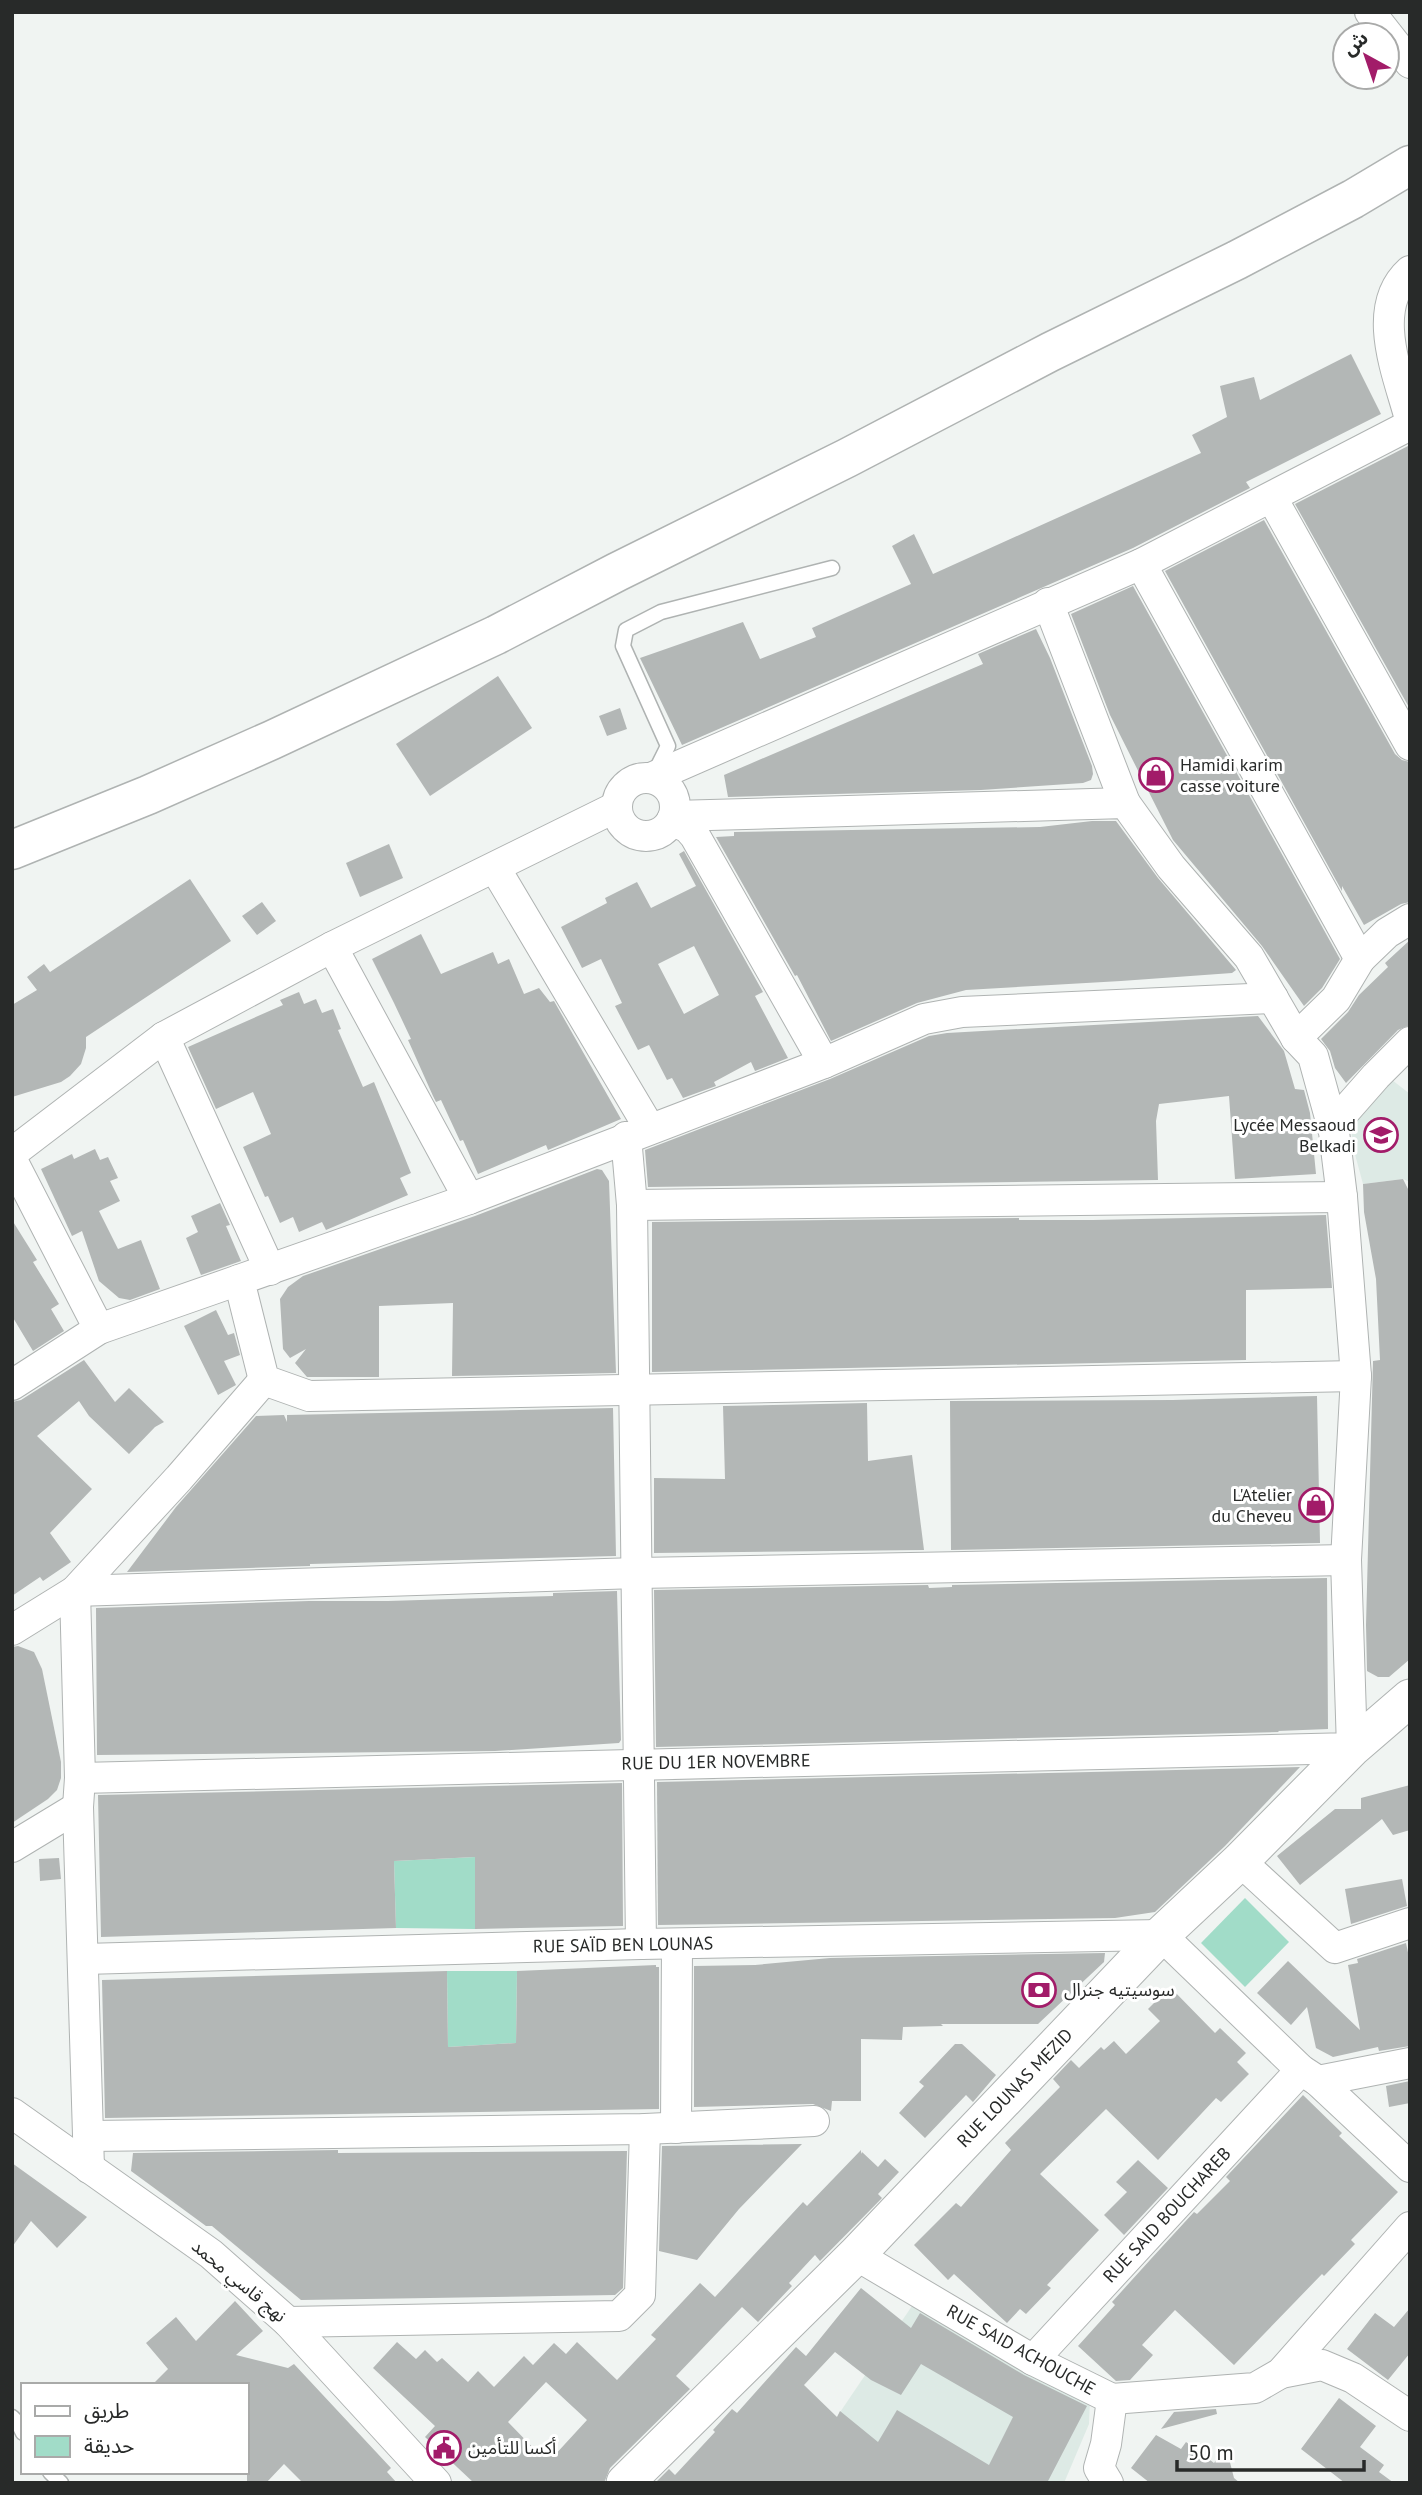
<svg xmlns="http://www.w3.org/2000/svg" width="1422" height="2495" font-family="'PT Sans','Noto Sans Arabic',sans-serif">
  <rect width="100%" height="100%" fill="#f0f4f2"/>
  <!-- built -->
  <g fill="#ddeae5">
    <path d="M 1392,1080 L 1410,1094 L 1410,1182 L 1403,1179 L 1363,1184 L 1353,1147 L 1351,1124 Z"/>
    <path d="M 914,2303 L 1090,2399 L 1089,2424 L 1064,2483 L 792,2483 Z"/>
  </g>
  <!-- green -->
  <g fill="#a1dcc8">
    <path d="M 475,1857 L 475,1929 L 396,1928 L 394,1861 Z"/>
    <path d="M 1245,1898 L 1289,1942 L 1245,1987 L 1201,1943 Z"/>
    <path d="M 447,1971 L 517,1971 L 516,2043 L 448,2047 Z"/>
  </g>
  <!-- building -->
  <g fill="#b3b7b6" fill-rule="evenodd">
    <path d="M 1351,354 L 1381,414 L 1246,482 L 1250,488 L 1133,548 L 682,745 L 640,658 L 743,622 L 760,659 L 816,637 L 812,628 L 911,584 L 892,546 L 914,534 L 933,574 L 1201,453 L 1192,435 L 1227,417 L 1220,386 L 1254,377 L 1260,400 Z"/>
    <path d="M 1410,445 L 1410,709 L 1295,504 Z"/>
    <path d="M 1264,520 L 1395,754 L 1402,760 L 1410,762 L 1410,902 L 1401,904 L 1364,925 L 1342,886 L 1342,891 L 1165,571 Z"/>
    <path d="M 1133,586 L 1340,959 L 1322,988 L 1304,1006 L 1262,946 L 1173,840 L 1110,715 L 1071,614 Z"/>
    <path d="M 1036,629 L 1050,658 L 1092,766 L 1093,774 L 1091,780 L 1083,783 L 981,790 L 728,797 L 724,775 L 983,664 L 978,654 Z"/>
    <path d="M 498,676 L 532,728 L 430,796 L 396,744 Z"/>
    <path d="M 620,708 L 627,729 L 607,736 L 599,716 Z"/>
    <path d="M 1092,821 L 1116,821 L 1158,878 L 1236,970 L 1232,973 L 1121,981 L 966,990 L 917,1003 L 831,1041 L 797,975 L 795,976 L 716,837 L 734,836 L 734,832 L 1040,827 Z"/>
    <path d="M 389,844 L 403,878 L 360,897 L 346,863 Z"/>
    <path d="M 684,851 L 763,992 L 755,996 L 788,1058 L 755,1071 L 751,1062 L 714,1082 L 716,1086 L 683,1098 L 672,1078 L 667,1080 L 649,1045 L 638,1050 L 615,1006 L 622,1003 L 601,959 L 582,968 L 561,927 L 607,903 L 605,898 L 637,882 L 651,908 L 696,886 L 679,854 ZM 694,946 L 719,995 L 684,1014 L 658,964 Z"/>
    <path d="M 190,879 L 231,941 L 86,1037 L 86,1048 L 81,1064 L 70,1076 L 61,1082 L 12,1097 L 12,1005 L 37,990 L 27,977 L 44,964 L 50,972 Z"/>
    <path d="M 262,902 L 276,921 L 257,935 L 242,916 Z"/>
    <path d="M 421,934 L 441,974 L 493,952 L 498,964 L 509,959 L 524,994 L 539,988 L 550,1002 L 554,1001 L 621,1119 L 548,1150 L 546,1145 L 478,1174 L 463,1140 L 460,1141 L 441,1100 L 436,1102 L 433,1096 L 408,1040 L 411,1039 L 394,1003 L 372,959 Z"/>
    <path d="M 1410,940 L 1410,1025 L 1398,1030 L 1346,1083 L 1335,1068 L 1330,1051 L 1321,1039 L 1348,1012 L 1359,995 L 1388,967 L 1385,963 Z"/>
    <path d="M 299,992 L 304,1004 L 316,999 L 322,1013 L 333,1009 L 341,1029 L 338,1030 L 363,1087 L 374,1082 L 411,1173 L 400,1178 L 408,1195 L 326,1230 L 322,1222 L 299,1232 L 293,1217 L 280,1223 L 268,1196 L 265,1197 L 243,1147 L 271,1134 L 253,1092 L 216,1109 L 188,1047 L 283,1005 L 280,1000 Z"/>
    <path d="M 1258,1016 L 1284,1051 L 1295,1089 L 1304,1090 L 1310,1113 L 1316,1174 L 1235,1179 L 1229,1096 L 1159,1104 L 1156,1121 L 1158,1180 L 648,1187 L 645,1150 L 830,1079 L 929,1036 L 947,1033 Z"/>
    <path d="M 95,1149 L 100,1160 L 108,1157 L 118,1178 L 110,1181 L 120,1201 L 99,1211 L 118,1249 L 141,1240 L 160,1289 L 130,1300 L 119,1298 L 99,1281 L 82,1231 L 72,1236 L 41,1169 L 72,1154 L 74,1159 Z"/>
    <path d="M 597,1169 L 602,1170 L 609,1181 L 616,1373 L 452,1376 L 453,1303 L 379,1306 L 379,1377 L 307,1377 L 295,1363 L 306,1349 L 290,1358 L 283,1349 L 280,1299 L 288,1287 L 303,1276 L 475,1216 Z"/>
    <path d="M 1403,1179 L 1410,1193 L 1410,1659 L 1389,1677 L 1378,1677 L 1367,1671 L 1366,1625 L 1373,1361 L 1380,1360 L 1376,1279 L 1364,1212 L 1363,1184 Z"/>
    <path d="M 220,1203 L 230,1225 L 226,1226 L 241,1261 L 201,1275 L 186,1238 L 198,1232 L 191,1216 Z"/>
    <path d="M 1326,1215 L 1332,1288 L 1246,1290 L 1246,1360 L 652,1372 L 652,1222 L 1019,1218 L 1019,1220 L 1093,1220 Z"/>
    <path d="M 12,1220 L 37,1260 L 33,1262 L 59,1304 L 51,1309 L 64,1331 L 33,1351 L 12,1316 Z"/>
    <path d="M 216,1310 L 228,1335 L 234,1333 L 240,1355 L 224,1361 L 236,1385 L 218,1395 L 184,1326 Z"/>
    <path d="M 84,1360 L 115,1402 L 129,1388 L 164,1422 L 155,1427 L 129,1454 L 89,1416 L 79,1401 L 37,1436 L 92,1489 L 50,1533 L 71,1562 L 43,1581 L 40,1577 L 12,1596 L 12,1402 L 21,1400 Z"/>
    <path d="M 1317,1396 L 1320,1543 L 951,1550 L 950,1401 L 1173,1400 Z"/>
    <path d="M 867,1403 L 868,1461 L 912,1455 L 924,1550 L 654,1553 L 654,1478 L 725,1479 L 723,1406 Z"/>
    <path d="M 613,1408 L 616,1556 L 310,1564 L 310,1566 L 127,1572 L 176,1507 L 256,1416 L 284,1415 L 287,1422 L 287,1415 Z"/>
    <path d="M 1327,1578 L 1328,1729 L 1278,1731 L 1279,1732 L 656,1747 L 654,1590 L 928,1585 L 929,1588 L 952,1587 L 952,1585 Z"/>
    <path d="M 617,1591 L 621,1740 L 619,1743 L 495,1751 L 97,1755 L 96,1608 L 309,1601 L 388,1601 L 553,1596 L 553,1593 Z"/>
    <path d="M 18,1646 L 34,1652 L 42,1669 L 61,1762 L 61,1778 L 57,1790 L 48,1799 L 12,1823 L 12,1647 Z"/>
    <path d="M 1300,1767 L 1225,1846 L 1155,1912 L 1115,1918 L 658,1925 L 657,1782 Z"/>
    <path d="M 622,1783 L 623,1926 L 475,1929 L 475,1857 L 394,1861 L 396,1928 L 101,1937 L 98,1795 Z"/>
    <path d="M 1410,1785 L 1410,1830 L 1393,1835 L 1382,1819 L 1300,1885 L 1277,1856 L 1335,1809 L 1361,1809 L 1361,1798 Z"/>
    <path d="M 59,1858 L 61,1879 L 40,1881 L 39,1859 Z"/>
    <path d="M 1402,1879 L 1407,1906 L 1351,1924 L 1345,1889 Z"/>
    <path d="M 1406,1943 L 1410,1962 L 1410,2046 L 1379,2051 L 1378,2047 L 1333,2057 L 1316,2048 L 1307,2007 L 1291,2025 L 1257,1993 L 1288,1961 L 1360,2030 L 1348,1965 L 1358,1963 L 1357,1959 Z"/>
    <path d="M 1105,1953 L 1104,1962 L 1038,2024 L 941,2024 L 943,2026 L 903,2027 L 902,2040 L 861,2039 L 861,2101 L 832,2101 L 831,2111 L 813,2104 L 694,2107 L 694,1966 L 755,1965 L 830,1958 Z"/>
    <path d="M 656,1965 L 656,1967 L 659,1967 L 659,2109 L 105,2118 L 102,1980 L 447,1971 L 448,2047 L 516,2043 L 517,1971 Z"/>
    <path d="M 1170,1987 L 1215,2033 L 1220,2028 L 1246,2053 L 1237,2062 L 1249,2074 L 1221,2102 L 1216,2098 L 1158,2160 L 1106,2109 L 1040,2174 L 1099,2230 L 1047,2285 L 1051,2288 L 1026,2314 L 1020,2309 L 1007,2323 L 954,2274 L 948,2280 L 914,2245 L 956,2203 L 961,2207 L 1011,2150 L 1005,2143 L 1060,2087 L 1053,2079 L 1071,2060 L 1079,2068 L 1101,2047 L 1104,2050 L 1114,2041 L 1126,2054 L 1160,2021 L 1148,2009 Z"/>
    <path d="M 955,2044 L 962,2044 L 996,2075 L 973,2102 L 966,2095 L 925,2138 L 899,2113 L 924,2086 L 919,2082 Z"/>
    <path d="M 1410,2081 L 1410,2103 L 1389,2107 L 1386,2086 Z"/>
    <path d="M 1303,2095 L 1342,2133 L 1339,2136 L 1398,2192 L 1351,2240 L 1355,2244 L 1324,2276 L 1322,2274 L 1234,2365 L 1175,2310 L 1142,2345 L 1153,2355 L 1130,2380 L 1116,2381 L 1078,2346 L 1115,2305 L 1112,2302 L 1150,2260 L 1194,2212 L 1197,2214 L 1230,2181 L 1226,2177 Z"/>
    <path d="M 802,2144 L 739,2209 L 697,2260 L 659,2251 L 662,2146 Z"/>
    <path d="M 338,2150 L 338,2153 L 627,2151 L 623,2288 L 615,2295 L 301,2300 L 212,2226 L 206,2226 L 131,2171 L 133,2153 Z"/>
    <path d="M 861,2150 L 861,2154 L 862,2152 L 878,2167 L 885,2159 L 899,2172 L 878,2194 L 882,2198 L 820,2261 L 815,2255 L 789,2283 L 792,2286 L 758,2322 L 742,2307 L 676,2376 L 690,2389 L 610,2468 L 604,2483 L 474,2483 L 425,2437 L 435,2426 L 373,2368 L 397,2342 L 416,2359 L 425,2350 L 437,2362 L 442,2358 L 468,2382 L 478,2371 L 494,2387 L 524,2356 L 533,2365 L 554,2343 L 566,2354 L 577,2342 L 617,2380 L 656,2339 L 651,2335 L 700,2283 L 715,2297 L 803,2202 L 807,2206 ZM 546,2382 L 587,2420 L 553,2457 L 546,2450 L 541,2456 L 508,2422 Z"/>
    <path d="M 1138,2160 L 1168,2188 L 1124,2235 L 1104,2215 L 1127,2192 L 1116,2182 Z"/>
    <path d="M 12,2163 L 87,2217 L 57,2248 L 31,2221 L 12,2247 Z"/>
    <path d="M 861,2288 L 911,2328 L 920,2313 L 1024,2375 L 1087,2406 L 1047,2483 L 655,2483 L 669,2469 L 675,2475 L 715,2432 L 713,2430 L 732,2409 L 737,2413 L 796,2347 L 806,2356 ZM 835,2352 L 871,2380 L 901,2395 L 921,2364 L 1013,2417 L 989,2465 L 897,2410 L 878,2442 L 840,2411 L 837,2417 L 804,2385 Z"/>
    <path d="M 235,2301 L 263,2331 L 236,2355 L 288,2368 L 294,2364 L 391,2468 L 387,2472 L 397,2483 L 303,2483 L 284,2464 L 266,2483 L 247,2483 L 247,2385 L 152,2385 L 168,2369 L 146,2343 L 176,2317 L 196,2341 Z"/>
    <path d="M 1410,2308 L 1410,2353 L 1388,2380 L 1347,2349 L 1375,2313 L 1394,2327 Z"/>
    <path d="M 1339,2398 L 1376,2426 L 1360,2447 L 1384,2465 L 1379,2472 L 1394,2483 L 1345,2483 L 1301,2449 Z"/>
    <path d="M 1216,2409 L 1217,2414 L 1161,2429 L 1174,2412 Z"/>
    <path d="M 1156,2435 L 1181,2449 L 1186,2442 L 1214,2463 L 1226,2447 L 1234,2478 L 1240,2483 L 1150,2483 L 1131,2468 Z"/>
  </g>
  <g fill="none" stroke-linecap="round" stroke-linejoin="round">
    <!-- service casing -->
    <g stroke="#afb3b2" stroke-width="17">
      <g id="service">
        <path d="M 654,774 L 668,746 L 623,646 L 626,630 L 661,612 L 832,568"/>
        <path d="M 12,2417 L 18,2423 L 23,2433"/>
        <path d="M 50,2472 L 61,2483"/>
      </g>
    </g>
    <!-- minor casing -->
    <g stroke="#afb3b2" stroke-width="32">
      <g id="minor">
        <path d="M 1370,12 L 1410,63"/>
        <path d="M 1410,271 C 1369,308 1398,374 1410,419"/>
        <path d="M 1272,498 L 1410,745"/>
        <path d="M 1141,564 L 1360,959"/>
        <path d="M 1048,603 L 1125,803"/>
        <circle cx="646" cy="807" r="29"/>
        <path d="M 651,778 L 1141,564 L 1410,425"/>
        <path d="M 672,820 L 688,828 L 695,836 L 824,1063"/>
        <path d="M 495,868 L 650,1129"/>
        <path d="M 332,947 L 469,1199"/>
        <path d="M 1273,998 L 962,1012 L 924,1019 L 824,1063 L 469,1199 L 239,1280 L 264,1380 L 309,1396 L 1356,1376"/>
        <path d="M 164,1037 L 270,1270"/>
        <path d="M 1296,1038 L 1336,999 L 1360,959 L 1387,933 L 1410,919"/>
        <path d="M 1332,1126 L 1376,1076 L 1410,1042"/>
        <path d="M 626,1137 L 632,1205 L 641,1944"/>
        <path d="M 12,1153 L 164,1037 L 332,947 L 616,807"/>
        <path d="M 12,1160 L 99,1329"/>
        <path d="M 632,1205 L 1342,1197"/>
        <path d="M 12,1385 L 99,1329 L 239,1280"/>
        <path d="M 12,1630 L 75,1591 L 637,1573 L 1346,1560"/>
        <path d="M 80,1778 L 1352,1748 L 1346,1560 L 1356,1376 L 1342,1197 L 1334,1132 L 1313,1056 L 1296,1038 L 1249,957 L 1171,867 L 1125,803 L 674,816"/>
        <path d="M 12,1847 L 78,1807"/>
        <path d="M 1240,1861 L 1335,1948 L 1410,1923"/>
        <path d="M 84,1959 L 641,1944 L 1161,1935 L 1301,2070 L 1318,2081 L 1410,2167"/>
        <path d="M 1318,2081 L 1410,2063"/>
        <path d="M 12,2113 L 211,2254 L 288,2322 L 436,2483"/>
        <path d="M 676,2128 L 677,1945"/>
        <path d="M 89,2136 L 645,2129 L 814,2121"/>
        <path d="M 89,2168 L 78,1807 L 80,1778 L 75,1591 L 179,1478 L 264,1380"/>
        <path d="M 856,2255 L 1033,2360 L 1112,2399 L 1106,2444 L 1099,2468 L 1108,2483"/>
        <path d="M 288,2322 L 619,2316 L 640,2295 L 645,2129"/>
        <path d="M 1033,2360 L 1301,2070"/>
        <path d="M 1281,2373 L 1322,2365 L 1353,2378 L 1410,2416"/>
        <path d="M 1112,2399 L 1255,2388 L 1281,2373 L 1410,2227"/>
      </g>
    </g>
    <!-- tertiary casing -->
    <g stroke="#afb3b2" stroke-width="39">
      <path id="tertiary" d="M 625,2483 L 856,2255 L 1161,1935 L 1240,1861 L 1352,1748 L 1410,1698"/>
    </g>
    <!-- secondary casing -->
    <g stroke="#afb3b2" stroke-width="41">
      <path id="secondary" d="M 12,850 L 148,795 L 272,740 L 496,635 L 617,572 L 847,458 L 1050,352 L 1237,260 L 1353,199 L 1410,165"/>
    </g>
    <!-- service -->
    <use href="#service" stroke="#fff" stroke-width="14"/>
    <!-- minor -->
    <use href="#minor" stroke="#fff" stroke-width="30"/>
    <!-- tertiary -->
    <use href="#tertiary" stroke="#fff" stroke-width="37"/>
    <!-- secondary -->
    <use href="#secondary" stroke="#fff" stroke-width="38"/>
  </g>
  <!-- icons -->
  <defs>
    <g id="shop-ring" transform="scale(1.75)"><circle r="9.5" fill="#fff" stroke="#a21c69" stroke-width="1.5"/><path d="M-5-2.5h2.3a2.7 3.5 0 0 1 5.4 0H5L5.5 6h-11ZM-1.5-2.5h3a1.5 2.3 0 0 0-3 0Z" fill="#a21c69"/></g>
    <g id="school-ring" transform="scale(1.75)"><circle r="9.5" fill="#fff" stroke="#a21c69" stroke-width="1.5"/><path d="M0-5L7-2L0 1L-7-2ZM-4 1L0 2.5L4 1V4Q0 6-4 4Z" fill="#a21c69"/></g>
    <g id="bank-ring" transform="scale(1.75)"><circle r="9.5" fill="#fff" stroke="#a21c69" stroke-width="1.5"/><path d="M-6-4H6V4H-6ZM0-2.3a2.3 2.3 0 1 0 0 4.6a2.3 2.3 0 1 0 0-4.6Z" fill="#a21c69"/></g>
    <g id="civic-ring" transform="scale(1.75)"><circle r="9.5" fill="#fff" stroke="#a21c69" stroke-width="1.5"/><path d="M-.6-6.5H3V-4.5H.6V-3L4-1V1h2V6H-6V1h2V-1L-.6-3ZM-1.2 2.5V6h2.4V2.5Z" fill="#a21c69"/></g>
  </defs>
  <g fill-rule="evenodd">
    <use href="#shop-ring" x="1156" y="775"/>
    <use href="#school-ring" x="1381" y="1135"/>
    <use href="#shop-ring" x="1316" y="1505"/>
    <use href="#bank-ring" x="1039" y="1990"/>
    <use href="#civic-ring" x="444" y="2448"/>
  </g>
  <g text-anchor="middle" stroke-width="6" stroke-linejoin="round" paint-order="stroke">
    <!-- poi labels -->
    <g font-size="18" fill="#282a29" stroke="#fff" text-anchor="start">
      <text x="1180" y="771">Hamidi karim<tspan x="1180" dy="21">casse voiture</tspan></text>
      <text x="1356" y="1131" text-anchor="end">Lycée Messaoud<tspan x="1356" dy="21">Belkadi</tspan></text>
      <text x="1292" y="1501" text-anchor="end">L'Atelier<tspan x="1292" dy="21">du Cheveu</tspan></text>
      <text x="1064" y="1996">سوسيتيه جنرال</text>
      <text x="468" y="2454">أكسا للتأمين</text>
    </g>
    <!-- street labels -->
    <g font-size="18" fill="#282a29" stroke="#fff">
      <text transform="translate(716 1762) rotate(-1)" y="6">RUE DU 1ER NOVEMBRE</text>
      <text transform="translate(623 1945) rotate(-1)" y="6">RUE SAÏD BEN LOUNAS</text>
      <text transform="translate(1015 2088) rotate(-46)" y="6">RUE LOUNAS MEZID</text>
      <text transform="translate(1167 2215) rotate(-47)" y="6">RUE SAID BOUCHAREB</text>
      <text transform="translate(239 2281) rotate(40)" y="6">نهج قاسي محمد</text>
      <text transform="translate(1021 2350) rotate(29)" y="6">RUE SAID ACHOUCHE</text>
    </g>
  </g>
  <!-- border -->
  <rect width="1422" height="2495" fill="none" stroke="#282a29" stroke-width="28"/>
  <!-- legend -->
  <rect x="21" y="2383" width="228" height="91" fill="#ffffff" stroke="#a9aaa9" stroke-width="2"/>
  <rect x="35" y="2406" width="35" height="10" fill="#ffffff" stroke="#a9aaa9" stroke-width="2"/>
  <text x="84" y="2418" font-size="21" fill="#282a29">طريق</text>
  <rect x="35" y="2436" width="35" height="21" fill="#a1dcc8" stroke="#a9aaa9" stroke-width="2"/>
  <text x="84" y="2453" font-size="21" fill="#282a29">حديقة</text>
  <!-- north arrow -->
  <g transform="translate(1366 56) rotate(320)"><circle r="33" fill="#ffffff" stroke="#a9aaa9" stroke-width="2"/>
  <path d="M0-5L12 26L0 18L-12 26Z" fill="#a21c69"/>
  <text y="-10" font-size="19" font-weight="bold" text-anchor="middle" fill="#282a29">ش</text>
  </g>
  <!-- scale -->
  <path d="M1177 2460v10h187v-10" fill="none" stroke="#282a29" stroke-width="3.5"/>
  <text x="1188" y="2460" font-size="21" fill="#282a29" stroke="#ffffff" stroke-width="5" paint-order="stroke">50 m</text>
</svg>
